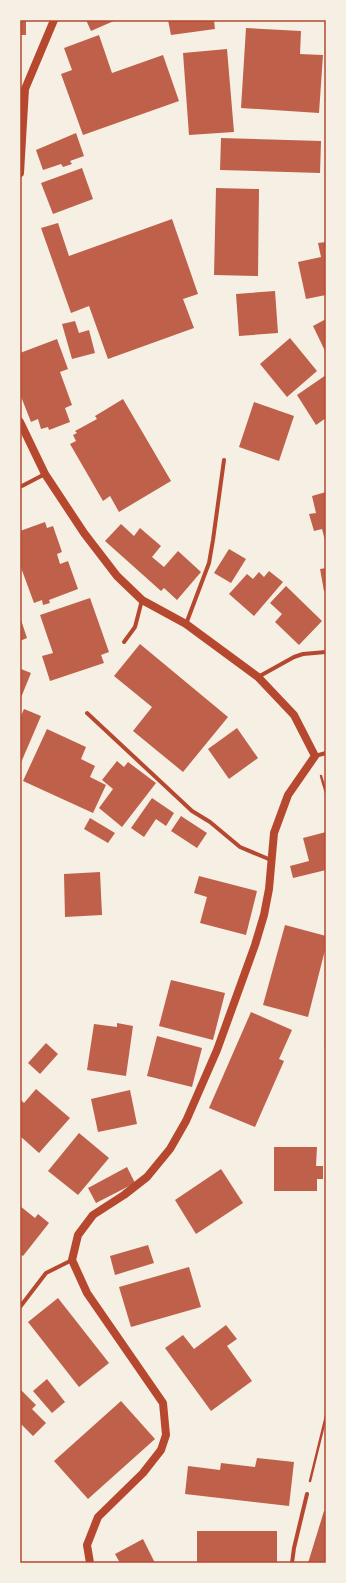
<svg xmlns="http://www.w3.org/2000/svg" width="346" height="1583" font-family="Manrope,sans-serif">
  <rect width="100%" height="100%" fill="#f6efe4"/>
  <!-- building -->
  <g fill="#bf614a">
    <rect x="20" y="20" width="6" height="15"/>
    <path d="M 86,20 L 116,20 L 91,31 Z"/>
    <path d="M 168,20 L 214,20 L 215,29 L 171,35 Z"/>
    <path d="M 246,28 L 301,31 L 300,54 L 323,55 L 319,113 L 241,108 Z"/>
    <path d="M 99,35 L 112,73 L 163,55 L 179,101 L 83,135 L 61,74 L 72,70 L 64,48 Z"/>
    <path d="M 227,49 L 234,132 L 189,135 L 183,53 Z"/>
    <path d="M 76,133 L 84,156 L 70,161 L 72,164 L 63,167 L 61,164 L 43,170 L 36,150 Z"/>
    <path d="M 221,138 L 321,141 L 320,173 L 220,170 Z"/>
    <path d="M 82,168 L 93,199 L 53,214 L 41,183 Z"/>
    <path d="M 216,188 L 259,189 L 258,276 L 214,275 Z"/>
    <path d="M 172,219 L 198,294 L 183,299 L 194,328 L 108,359 L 89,306 L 71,313 L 41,228 L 58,223 L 69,256 Z"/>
    <path d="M 326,242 L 326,295 L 306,299 L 298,262 L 321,257 L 318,243 Z"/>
    <path d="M 275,291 L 278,333 L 239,336 L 236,294 Z"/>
    <path d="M 326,319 L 326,353 L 313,326 Z"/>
    <path d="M 75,321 L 79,333 L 89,330 L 95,353 L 72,359 L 62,324 Z"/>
    <path d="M 290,338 L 317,371 L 287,397 L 260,364 Z"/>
    <path d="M 57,339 L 68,369 L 60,372 L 72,405 L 65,408 L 70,422 L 49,430 L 48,427 L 41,429 L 38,419 L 31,422 L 20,394 L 20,353 Z"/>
    <path d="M 326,375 L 326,418 L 316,425 L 297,395 Z"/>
    <path d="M 123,399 L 171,481 L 119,512 L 110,496 L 103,501 L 70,444 L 76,441 L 73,435 L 77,433 L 75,431 L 97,419 L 95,416 Z"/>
    <path d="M 254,402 L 294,416 L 279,461 L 239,447 Z"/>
    <path d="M 326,492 L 326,544 L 322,529 L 314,531 L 309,514 L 316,513 L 312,496 Z"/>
    <path d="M 45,522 L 47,528 L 53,526 L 62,552 L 57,554 L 60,564 L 68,561 L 78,589 L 49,600 L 50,603 L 43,605 L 42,600 L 34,603 L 20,565 L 20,531 Z"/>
    <path d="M 121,524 L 134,536 L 140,528 L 161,546 L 152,557 L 164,567 L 178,551 L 201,572 L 177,600 L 164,588 L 161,591 L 105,541 Z"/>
    <path d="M 229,549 L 246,559 L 231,583 L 214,573 Z"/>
    <path d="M 326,568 L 326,591 L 324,591 L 320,569 Z"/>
    <path d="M 269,571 L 283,582 L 254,616 L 229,594 L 247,574 L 253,579 L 259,572 L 264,577 Z"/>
    <path d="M 286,586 L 322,621 L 299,645 L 275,622 L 282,614 L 270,603 Z"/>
    <path d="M 90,598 L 109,652 L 101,655 L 104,663 L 50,681 L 42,656 L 53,653 L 40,615 Z"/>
    <path d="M 20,617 L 27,638 L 20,641 Z"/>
    <path d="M 140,644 L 228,717 L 183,772 L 133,731 L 152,707 L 114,676 Z"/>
    <path d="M 21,669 L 31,673 L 20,700 L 20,673 Z"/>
    <path d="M 24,709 L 41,716 L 20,765 L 20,718 Z"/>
    <path d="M 237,728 L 258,758 L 229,779 L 208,749 Z"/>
    <path d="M 47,729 L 86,747 L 81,759 L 95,766 L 90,777 L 106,785 L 93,813 L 23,781 Z"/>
    <path d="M 117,761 L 124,767 L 128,762 L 156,783 L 122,827 L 99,808 L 113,789 L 102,780 Z"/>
    <path d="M 152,798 L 174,813 L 166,826 L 156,819 L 144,837 L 131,828 Z"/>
    <path d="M 181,816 L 207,833 L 197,848 L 171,831 Z"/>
    <path d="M 90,818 L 115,833 L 108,843 L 84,829 Z"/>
    <path d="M 326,832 L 326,870 L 293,878 L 290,866 L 309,861 L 303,838 Z"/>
    <path d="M 100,872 L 102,915 L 65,917 L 64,874 Z"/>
    <path d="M 199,876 L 257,891 L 246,935 L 200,923 L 207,897 L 194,893 Z"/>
    <path d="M 285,925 L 326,936 L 326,946 L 308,1017 L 263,1005 Z"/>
    <path d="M 171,980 L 225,993 L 213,1040 L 159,1026 Z"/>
    <path d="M 251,1012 L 292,1030 L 279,1059 L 284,1061 L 255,1127 L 209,1108 Z"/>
    <path d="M 117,1023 L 133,1026 L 126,1076 L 87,1070 L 94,1024 L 117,1027 Z"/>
    <path d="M 157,1036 L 202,1048 L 192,1087 L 147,1076 Z"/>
    <path d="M 46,1043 L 58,1054 L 40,1074 L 28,1063 Z"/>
    <path d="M 36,1089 L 70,1118 L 39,1153 L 20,1136 L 20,1099 L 24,1103 Z"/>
    <path d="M 130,1090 L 137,1124 L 98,1132 L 91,1099 Z"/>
    <path d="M 79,1133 L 109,1158 L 78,1195 L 48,1171 Z"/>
    <path d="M 274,1147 L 317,1147 L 316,1166 L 323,1166 L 323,1179 L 317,1179 L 317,1191 L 274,1191 Z"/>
    <path d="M 127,1167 L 135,1183 L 96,1203 L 88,1188 Z"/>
    <path d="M 221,1169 L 243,1203 L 196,1234 L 175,1200 Z"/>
    <path d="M 20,1206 L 35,1218 L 38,1214 L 49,1223 L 23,1256 L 20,1254 Z"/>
    <path d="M 148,1245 L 154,1263 L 115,1275 L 110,1256 Z"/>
    <path d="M 189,1267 L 201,1307 L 131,1327 L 119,1287 Z"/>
    <path d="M 58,1298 L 109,1363 L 79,1387 L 28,1322 Z"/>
    <path d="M 226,1325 L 237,1339 L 227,1346 L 252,1381 L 211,1411 L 165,1348 L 183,1335 L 194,1349 Z"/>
    <path d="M 47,1379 L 65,1402 L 52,1413 L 33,1391 Z"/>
    <path d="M 20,1389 L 36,1405 L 32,1409 L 46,1423 L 33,1436 L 20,1423 Z"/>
    <path d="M 121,1401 L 155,1439 L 88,1499 L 54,1461 Z"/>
    <path d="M 257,1458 L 294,1462 L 289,1506 L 185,1494 L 188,1466 L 220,1470 L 221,1463 L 255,1467 Z"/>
    <path d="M 324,1511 L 326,1512 L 326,1563 L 308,1563 Z"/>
    <rect x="197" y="1531" width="80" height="32"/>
    <path d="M 143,1539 L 155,1563 L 120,1563 L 115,1554 Z"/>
  </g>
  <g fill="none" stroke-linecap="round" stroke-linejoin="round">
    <!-- path -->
    <g stroke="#b5482f" stroke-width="2.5">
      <path d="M 321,776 L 326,793"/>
      <path d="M 326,1039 L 326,1047"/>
      <path d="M 310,1481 L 326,1416"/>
    </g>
    <!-- minor -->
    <g stroke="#b5482f" stroke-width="4">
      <path d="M 20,487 L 45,474"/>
      <path d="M 186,624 L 209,563 L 213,540 L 224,460"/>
      <path d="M 124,642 L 135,627 L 142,600"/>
      <path d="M 258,677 L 294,657 L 303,654 L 326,652"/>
      <path d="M 87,713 L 192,811 L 210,822 L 240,847 L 271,860"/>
      <path d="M 315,756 L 326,753"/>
      <path d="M 20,1307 L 46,1273 L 72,1260"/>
      <path d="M 292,1563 L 294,1548 L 307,1494"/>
    </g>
    <!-- secondary -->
    <g stroke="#b5482f" stroke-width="8">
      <path d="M 20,173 L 25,89 L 54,20"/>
      <path d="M 20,422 L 45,474 L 84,533 L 117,576 L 142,600 L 186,624 L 258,677 L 294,715 L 315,756 L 288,795 L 274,833 L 269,889 L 264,915 L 255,945 L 217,1050 L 186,1121 L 170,1149 L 147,1177 L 124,1195 L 93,1215 L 78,1235 L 72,1260 L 87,1293 L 163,1403 L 166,1435 L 161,1450 L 143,1473 L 98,1517 L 87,1545 L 90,1563"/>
    </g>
  </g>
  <!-- border -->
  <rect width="346" height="1583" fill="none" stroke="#f6efe4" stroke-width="42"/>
  <rect x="21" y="21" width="304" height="1541" fill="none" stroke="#b5482f" stroke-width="1.5"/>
</svg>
